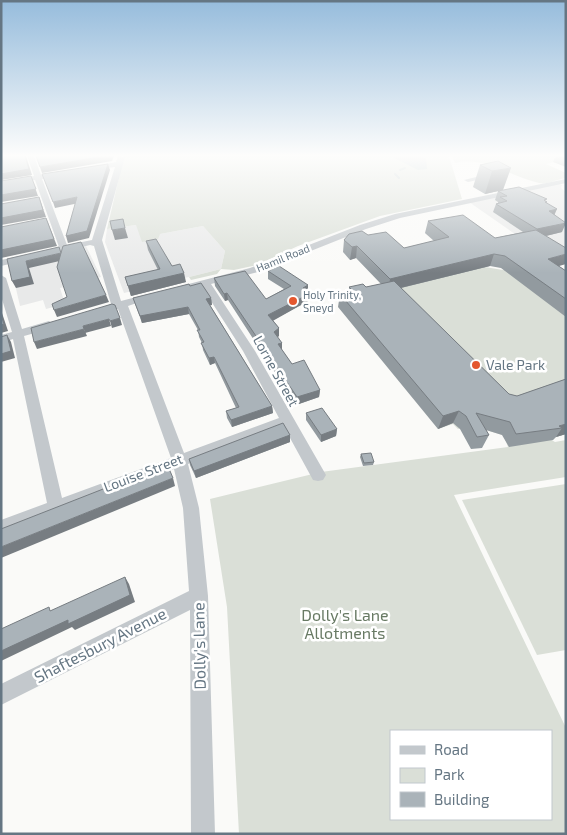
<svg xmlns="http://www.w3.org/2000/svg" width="567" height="835" font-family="'Exo 2',sans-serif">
  <rect width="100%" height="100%" fill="#fafaf8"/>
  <!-- built -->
  <g fill="#e8e9e9">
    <path d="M 556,183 L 562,185 L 561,188 L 566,192 L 566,251 L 522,239 L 469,202 Z"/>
    <path d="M 136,225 L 160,234 L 203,226 L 225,251 L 221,269 L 124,293 L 105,242 L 107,229 Z"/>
    <path d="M 86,246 L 101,277 L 60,288 L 65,304 L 46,309 L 43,300 L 20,306 L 10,263 Z"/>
  </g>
  <!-- green -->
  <g fill="#dadfd7" fill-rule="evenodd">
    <path d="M 124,156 L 449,156 L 462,199 L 380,216 L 298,246 L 257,265 L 234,270 L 221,269 L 217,274 L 191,280 L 189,277 L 221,269 L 225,251 L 203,226 L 160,234 L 158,239 L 142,242 L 136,225 L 107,229 Z"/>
    <path d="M 452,156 L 557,156 L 562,160 L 546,164 L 566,173 L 566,178 C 558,179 547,185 539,183 C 511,177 486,156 455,163 Z"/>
    <path d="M 445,229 L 485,267 L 503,270 L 545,258 L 566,271 L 566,434 L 550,439 L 555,442 L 566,440 L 566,477 L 454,495 L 566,728 L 566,834 L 239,834 L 227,607 L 210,499 L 321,472 L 508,447 L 505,439 L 509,439 L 506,436 L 476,427 L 473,424 L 458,429 L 453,424 L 438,429 L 361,297 L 445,249 L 425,233 ZM 391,731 L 551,731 L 551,819 L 391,819 Z"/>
    <path d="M 566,484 L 566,650 L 537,655 L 462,500 Z"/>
  </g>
  <!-- water -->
  <path fill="#bbc7cb" d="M 390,156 L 421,156 L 426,158 L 427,169 L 418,170 Z"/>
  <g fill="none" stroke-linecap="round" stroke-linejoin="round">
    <!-- stream -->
    <g stroke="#bbc7cb" stroke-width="2">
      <path d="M 400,170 L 405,168"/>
      <path d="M 395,174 L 399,178"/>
    </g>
    <!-- minor -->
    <g fill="#c3c8cc" fill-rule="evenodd">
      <path d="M 27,156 L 34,156 L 41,175 L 62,171 L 66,173 L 42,179 L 67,245 L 92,240 L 115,167 L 91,170 L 87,168 L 116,162 L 118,156 L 125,157 L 102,240 L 121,301 L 152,293 L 157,296 L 128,306 L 184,453 L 279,418 L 243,351 L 202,287 L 185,291 L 180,288 L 181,286 L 250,268 L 360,225 L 395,214 L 566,179 L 566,183 L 400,218 L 366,229 L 258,272 L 211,284 L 255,351 L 326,475 L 323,480 L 318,481 L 313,480 L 284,427 L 188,464 L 199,508 L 208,596 L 215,834 L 191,834 L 190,610 L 1,705 L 1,684 L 189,591 L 183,508 L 174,469 L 1,535 L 1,520 L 47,503 L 13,339 L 1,343 L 1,335 L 12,332 L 1,296 L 1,275 L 6,278 L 22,329 L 49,321 L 55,325 L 53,328 L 24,336 L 62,498 L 171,458 L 118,309 L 98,314 L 92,311 L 111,304 L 94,246 L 90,245 L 1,266 L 1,260 L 59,247 L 35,180 L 1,186 L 1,182 L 34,176 Z"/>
      <path d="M 488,174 L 496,177 L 496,181 L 487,178 L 468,182 L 464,180 Z"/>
    </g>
  </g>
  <!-- wall -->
  <g fill="#929a9f">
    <path d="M 556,156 L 566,156 L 566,167 L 553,162 Z"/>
    <path d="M 498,161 L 503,190 L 546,201 L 555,215 L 562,232 L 546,236 L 559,266 L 566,271 L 566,317 L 501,268 L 490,266 L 401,288 L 509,394 L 517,396 L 566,379 L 566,434 L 556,437 L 553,440 L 509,447 L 502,435 L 486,430 L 489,435 L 482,448 L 471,449 L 460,429 L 453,423 L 438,429 L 338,307 L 340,294 L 349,292 L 349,287 L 366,287 L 381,284 L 356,258 L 350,260 L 343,252 L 344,240 L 368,235 L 404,248 L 434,241 L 425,233 L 428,221 L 495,238 L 523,232 L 493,212 L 496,204 L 498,203 L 498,202 L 495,200 L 498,191 L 485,194 L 473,187 L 480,165 Z"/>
    <path d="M 146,241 L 172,266 L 186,282 L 131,296 L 125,277 L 158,270 L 148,250 Z"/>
    <path d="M 268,271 L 308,285 L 308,291 L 311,293 L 310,300 L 273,320 L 279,328 L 279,336 L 277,337 L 282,343 L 282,350 L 292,364 L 320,390 L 319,397 L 296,405 L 228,300 L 225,301 L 215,286 L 214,278 L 266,299 L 284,289 L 268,279 Z"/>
    <path d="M 190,286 L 211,298 L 212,305 L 210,305 L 272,406 L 273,413 L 232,427 L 227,418 L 226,411 L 236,408 L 215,363 L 210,365 L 203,350 L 202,343 L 199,337 L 198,330 L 189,314 L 142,323 L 133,298 Z"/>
    <path d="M 306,413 L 337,429 L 336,436 L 321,442 L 306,420 Z"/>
    <path d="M 290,435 L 290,442 L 196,478 L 190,465 L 189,459 Z"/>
    <path d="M 361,454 L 374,462 L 373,465 L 363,466 L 360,457 Z"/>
  </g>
  <!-- shaded-wall -->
  <g fill="#777d82">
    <path d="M 25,156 L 26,156 L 32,175 L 1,180 L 1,174 Z"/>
    <path d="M 105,156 L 114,156 L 112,161 L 42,173 L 40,167 Z"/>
    <path d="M 108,164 L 110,170 L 89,238 L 68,243 L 66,236 Z"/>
    <path d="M 511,168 L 503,190 L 485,194 L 492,171 Z"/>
    <path d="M 31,176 L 38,196 L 1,202 L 1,195 Z"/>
    <path d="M 39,197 L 46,217 L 1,225 L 1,218 Z"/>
    <path d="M 77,197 L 79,203 L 55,208 L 53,202 Z"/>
    <path d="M 557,209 L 553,218 L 549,211 Z"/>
    <path d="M 46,218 L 57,246 L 1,258 L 1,250 Z"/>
    <path d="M 566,223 L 562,232 L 533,239 L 537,229 Z"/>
    <path d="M 125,228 L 128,238 L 115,240 L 112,230 Z"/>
    <path d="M 357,246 L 356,258 L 350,260 L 352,247 Z"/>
    <path d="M 61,253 L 64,260 L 29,268 L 34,284 L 16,288 L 12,281 L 26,261 Z"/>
    <path d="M 494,254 L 490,266 L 388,291 L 390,279 Z"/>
    <path d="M 566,254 L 566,264 L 542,271 L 548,259 Z"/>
    <path d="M 184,273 L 186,282 L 131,296 L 128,286 Z"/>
    <path d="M 308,285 L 308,293 L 303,288 Z"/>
    <path d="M 227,293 L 228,300 L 225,301 L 224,294 Z"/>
    <path d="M 311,293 L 310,300 L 269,323 L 268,315 Z"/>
    <path d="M 106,295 L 109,302 L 57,317 L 54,310 Z"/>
    <path d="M 211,298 L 212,305 L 207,306 L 206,299 Z"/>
    <path d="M 188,307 L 189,314 L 142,323 L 140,316 Z"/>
    <path d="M 1,310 L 8,331 L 1,333 Z"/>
    <path d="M 120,318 L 122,325 L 112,328 L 110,321 Z"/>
    <path d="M 109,319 L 111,326 L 85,333 L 83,326 Z"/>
    <path d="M 279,328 L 279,336 L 274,340 L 274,332 Z"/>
    <path d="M 84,329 L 87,336 L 37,349 L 34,342 Z"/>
    <path d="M 7,335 L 11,342 L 15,358 L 1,362 L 1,354 Z"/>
    <path d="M 282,343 L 282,351 L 278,344 Z"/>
    <path d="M 214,357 L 215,363 L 210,365 L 209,358 Z"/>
    <path d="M 320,390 L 319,397 L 296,405 L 297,397 Z"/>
    <path d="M 272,406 L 273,413 L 232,427 L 231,420 Z"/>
    <path d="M 459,411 L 453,423 L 438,429 L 443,416 Z"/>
    <path d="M 566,424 L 566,434 L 556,437 L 562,428 L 559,426 Z"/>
    <path d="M 337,429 L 336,436 L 321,442 L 321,435 Z"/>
    <path d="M 290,435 L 290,442 L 196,478 L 194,471 Z"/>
    <path d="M 173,478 L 175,486 L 1,558 L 1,547 Z"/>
    <path d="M 125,577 L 129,584 L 135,602 L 75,630 L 72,627 L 1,661 L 1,651 Z"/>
  </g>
  <!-- building -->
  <g fill="#aab3b9" stroke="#777d82">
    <path d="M 1,156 L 25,156 L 29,169 L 1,174 Z"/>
    <path d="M 36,156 L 105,156 L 40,167 Z"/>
    <path d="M 558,156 L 566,156 L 566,159 Z"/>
    <path d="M 498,161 L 511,168 L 492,171 L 480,165 Z"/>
    <path d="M 108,164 L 87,231 L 66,236 L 77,197 L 53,202 L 42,174 Z"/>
    <path d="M 31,176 L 36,189 L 1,195 L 1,181 Z"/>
    <path d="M 519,187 L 547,199 L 544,200 L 547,202 L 545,202 L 557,209 L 549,211 L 566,223 L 537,229 L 496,204 L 507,201 L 500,197 L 507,196 L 498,191 Z"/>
    <path d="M 39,197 L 43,210 L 1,218 L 1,204 Z"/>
    <path d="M 463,215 L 495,238 L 536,230 L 566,248 L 566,254 L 548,259 L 566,271 L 566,299 L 505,256 L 494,254 L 390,279 L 357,246 L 352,247 L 344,240 L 349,234 L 362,231 L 368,235 L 386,232 L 404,248 L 449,237 L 428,221 Z"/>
    <path d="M 46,218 L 54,239 L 1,250 L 1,227 Z"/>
    <path d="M 123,219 L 125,228 L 112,230 L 110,221 Z"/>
    <path d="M 156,239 L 172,266 L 180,264 L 184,273 L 128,286 L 125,277 L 160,269 L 146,241 Z"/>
    <path d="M 81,242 L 106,295 L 54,310 L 52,304 L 67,297 L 57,267 L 63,246 Z"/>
    <path d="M 59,247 L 61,253 L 26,261 L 30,277 L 12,281 L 7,259 Z"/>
    <path d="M 279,266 L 308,285 L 303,288 L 311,293 L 268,315 L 279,328 L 274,332 L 282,343 L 278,344 L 292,364 L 304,360 L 320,390 L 297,397 L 227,293 L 224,294 L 214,278 L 245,271 L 266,299 L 291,286 L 268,271 Z"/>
    <path d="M 394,281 L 509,394 L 517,396 L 566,379 L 566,424 L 559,426 L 562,428 L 516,434 L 510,422 L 476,413 L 489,435 L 477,437 L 466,416 L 459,411 L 443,416 L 340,294 L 353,291 L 349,287 L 363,284 L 366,287 Z"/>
    <path d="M 201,283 L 211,298 L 206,299 L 272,406 L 231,420 L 226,411 L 239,407 L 214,357 L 209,358 L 201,343 L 204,342 L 197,330 L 200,330 L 188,307 L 140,316 L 133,298 L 189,284 L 190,286 Z"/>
    <path d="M 112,304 L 115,305 L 120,318 L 110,321 L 109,319 L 83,326 L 84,329 L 34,342 L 31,328 Z"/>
    <path d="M 1,315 L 4,324 L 1,325 Z"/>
    <path d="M 7,335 L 11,351 L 1,354 L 1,337 Z"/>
    <path d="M 322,408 L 337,429 L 321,435 L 306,413 Z"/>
    <path d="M 283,423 L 290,435 L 194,471 L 189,459 Z"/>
    <path d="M 371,453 L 374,462 L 364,463 L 361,454 Z"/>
    <path d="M 167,464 L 173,478 L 1,547 L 1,529 Z"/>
    <path d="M 125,577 L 130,595 L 68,624 L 68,620 L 1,651 L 1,629 L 49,607 L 50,611 Z"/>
  </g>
  <!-- sky -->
  <linearGradient id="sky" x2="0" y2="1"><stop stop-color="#96bcdc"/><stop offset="0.57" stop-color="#fdfdfc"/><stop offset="1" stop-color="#fdfdfc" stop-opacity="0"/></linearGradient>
  <rect width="567" height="273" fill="url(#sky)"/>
  <!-- markers -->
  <g fill="#e4572e" stroke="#fff" stroke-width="2">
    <circle cx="293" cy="301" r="5"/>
    <circle cx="476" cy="365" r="5"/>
  </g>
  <g text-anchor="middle" stroke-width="5" stroke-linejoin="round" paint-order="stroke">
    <!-- far-street labels -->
    <g font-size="11" fill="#657683" stroke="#fff">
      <text transform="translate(283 258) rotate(-22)" y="4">Hamil Road</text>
    </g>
    <!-- far-poi labels -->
    <g font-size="11" fill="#657683" stroke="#fff" text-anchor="start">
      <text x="303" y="299">Holy Trinity,<tspan x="303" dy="13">Sneyd</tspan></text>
    </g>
    <!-- poi labels -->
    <g font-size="14" fill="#657683" stroke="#fff" text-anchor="start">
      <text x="486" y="370">Vale Park</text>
    </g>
    <!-- street labels -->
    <g font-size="14" fill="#657683" stroke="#fff">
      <text transform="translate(276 371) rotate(61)" y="5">Lorne Street</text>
      <text transform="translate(143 473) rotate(-21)" y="5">Louise Street</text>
    </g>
    <!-- near-park labels -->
    <g font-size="16" fill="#687a64" stroke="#fff">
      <text x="345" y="621">Dolly's Lane<tspan x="345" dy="18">Allotments</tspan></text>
    </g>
    <!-- near-street labels -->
    <g font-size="16" fill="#657683" stroke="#fff">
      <text transform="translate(100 645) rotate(-27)" y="6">Shaftesbury Avenue</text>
      <text transform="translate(199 646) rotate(-91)" y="6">Dolly's Lane</text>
    </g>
  </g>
  <!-- border -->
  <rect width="567" height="835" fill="none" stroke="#657683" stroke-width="5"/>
  <!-- legend -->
  <rect x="390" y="730" width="162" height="90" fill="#ffffff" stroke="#c1c8cd"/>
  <rect x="400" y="746" width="25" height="8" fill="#c3c8cc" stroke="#c1c8cd"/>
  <text x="434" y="755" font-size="15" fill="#657683">Road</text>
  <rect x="400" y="768" width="25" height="15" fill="#dadfd7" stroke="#c1c8cd"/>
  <text x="434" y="780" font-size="15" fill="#657683">Park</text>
  <rect x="400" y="792" width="25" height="15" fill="#aab3b9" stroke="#c1c8cd"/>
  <text x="434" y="805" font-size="15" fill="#657683">Building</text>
</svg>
